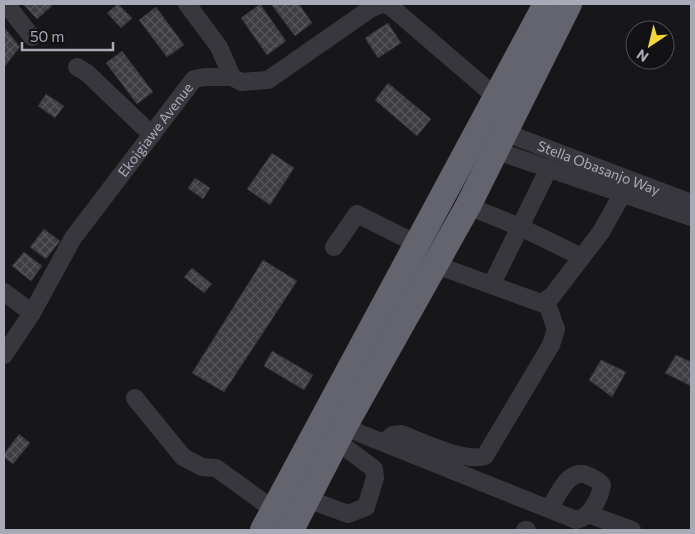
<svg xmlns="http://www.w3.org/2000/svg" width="695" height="534" font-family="Commissioner,sans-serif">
  <defs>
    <pattern id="building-cross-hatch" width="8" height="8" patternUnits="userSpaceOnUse" patternTransform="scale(1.25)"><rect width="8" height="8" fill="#3e3e42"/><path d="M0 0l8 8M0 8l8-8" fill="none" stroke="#57575b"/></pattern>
  </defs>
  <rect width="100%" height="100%" fill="#171618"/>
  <!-- building -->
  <g fill="url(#building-cross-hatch)" stroke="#313034">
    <path d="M 23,4 L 50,4 L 52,6 L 37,19 Z"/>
    <path d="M 118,4 L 132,18 L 121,28 L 107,13 Z"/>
    <path d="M 260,4 L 286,41 L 267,55 L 241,18 Z"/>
    <path d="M 271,4 L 299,4 L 312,23 L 295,36 Z"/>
    <path d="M 156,7 L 184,45 L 167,57 L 139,20 Z"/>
    <path d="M 388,23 L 401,43 L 378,58 L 365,38 Z"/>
    <path d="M 4,27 L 20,47 L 4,67 Z"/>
    <path d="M 122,51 L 153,92 L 137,104 L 106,63 Z"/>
    <path d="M 388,83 L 431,119 L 417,136 L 375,100 Z"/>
    <path d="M 46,94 L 64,106 L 55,118 L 38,106 Z"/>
    <path d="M 272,153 L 294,168 L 270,205 L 247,189 Z"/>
    <path d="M 195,178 L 210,188 L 203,199 L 188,188 Z"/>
    <path d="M 44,229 L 60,241 L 46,259 L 30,247 Z"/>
    <path d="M 24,252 L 42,266 L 31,281 L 12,266 Z"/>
    <path d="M 263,260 L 297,281 L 224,392 L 192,373 Z"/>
    <path d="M 192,268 L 212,284 L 204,293 L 184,277 Z"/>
    <path d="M 272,351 L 313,375 L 304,390 L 264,366 Z"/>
    <path d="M 676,355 L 691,362 L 691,386 L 665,373 Z"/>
    <path d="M 601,360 L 626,372 L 612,397 L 589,380 Z"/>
    <path d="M 19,434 L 30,443 L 13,464 L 4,457 L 4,454 Z"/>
  </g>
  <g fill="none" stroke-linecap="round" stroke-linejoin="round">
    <!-- minor -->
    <g stroke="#38373d" stroke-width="18">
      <path d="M 6,4 L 32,37"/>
      <path d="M 187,4 L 219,47 L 232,77"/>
      <path d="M 77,67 L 87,73 L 152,135"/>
      <path id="s1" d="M 506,133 L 691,203"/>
      <path d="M 497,151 L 691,217"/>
      <path d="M 468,206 L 520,227 L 582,257"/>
      <path d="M 334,247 L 357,214 L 417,244"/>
      <path d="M 436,265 L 541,303 L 552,296 L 601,232 L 623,193"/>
      <path d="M 492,284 L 549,168"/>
      <path d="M 4,292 L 32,313"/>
      <path id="s2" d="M 4,355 L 32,313 L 73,238 L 194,79 L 205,77 L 232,77 L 241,82 L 268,80 L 370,9 L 382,4 L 390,6 L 496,97"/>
      <path d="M 135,398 L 183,457 L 202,467 L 216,468 L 274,510"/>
      <path d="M 344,427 L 576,520 C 590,518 600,498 602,485 C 599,480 594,479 589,476 C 569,466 559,494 550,507"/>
      <path d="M 384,442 L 393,435 L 401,434 C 423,442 464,463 485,456 L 551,345 L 556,329 L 546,301"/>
      <path d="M 307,499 L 348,514 L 366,507 L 375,478 L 374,469 L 337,441"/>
      <path d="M 588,514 L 632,530"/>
      <path d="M 525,530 L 527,530"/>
    </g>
    <!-- highway -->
    <g stroke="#63646e" stroke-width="26">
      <path d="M 263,530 L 546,4"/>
      <path d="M 291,530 L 344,427 L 468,206 L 569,4"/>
    </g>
  </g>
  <g text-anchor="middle" stroke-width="4" stroke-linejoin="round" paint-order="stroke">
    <!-- street labels -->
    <g font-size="14" fill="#a9aab8" stroke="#121113">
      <text dy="5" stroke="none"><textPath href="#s2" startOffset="272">Ekoigiawe Avenue</textPath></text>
      <text dy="5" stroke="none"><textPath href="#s1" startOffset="99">Stella Obasanjo Way</textPath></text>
    </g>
  </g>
  <!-- border -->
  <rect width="695" height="534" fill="none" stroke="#a9aab8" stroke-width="10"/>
  <!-- north arrow -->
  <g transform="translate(650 45) rotate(215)"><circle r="24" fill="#121113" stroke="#4e4e55"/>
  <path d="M0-4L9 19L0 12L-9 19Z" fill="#f1d836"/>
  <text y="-8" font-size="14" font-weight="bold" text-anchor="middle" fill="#a9aab8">N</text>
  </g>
  <!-- scale -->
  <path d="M22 42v8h91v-8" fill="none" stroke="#a9aab8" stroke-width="2.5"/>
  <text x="30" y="42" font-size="15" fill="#a9aab8" stroke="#121113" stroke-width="4" paint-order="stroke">50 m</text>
</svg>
